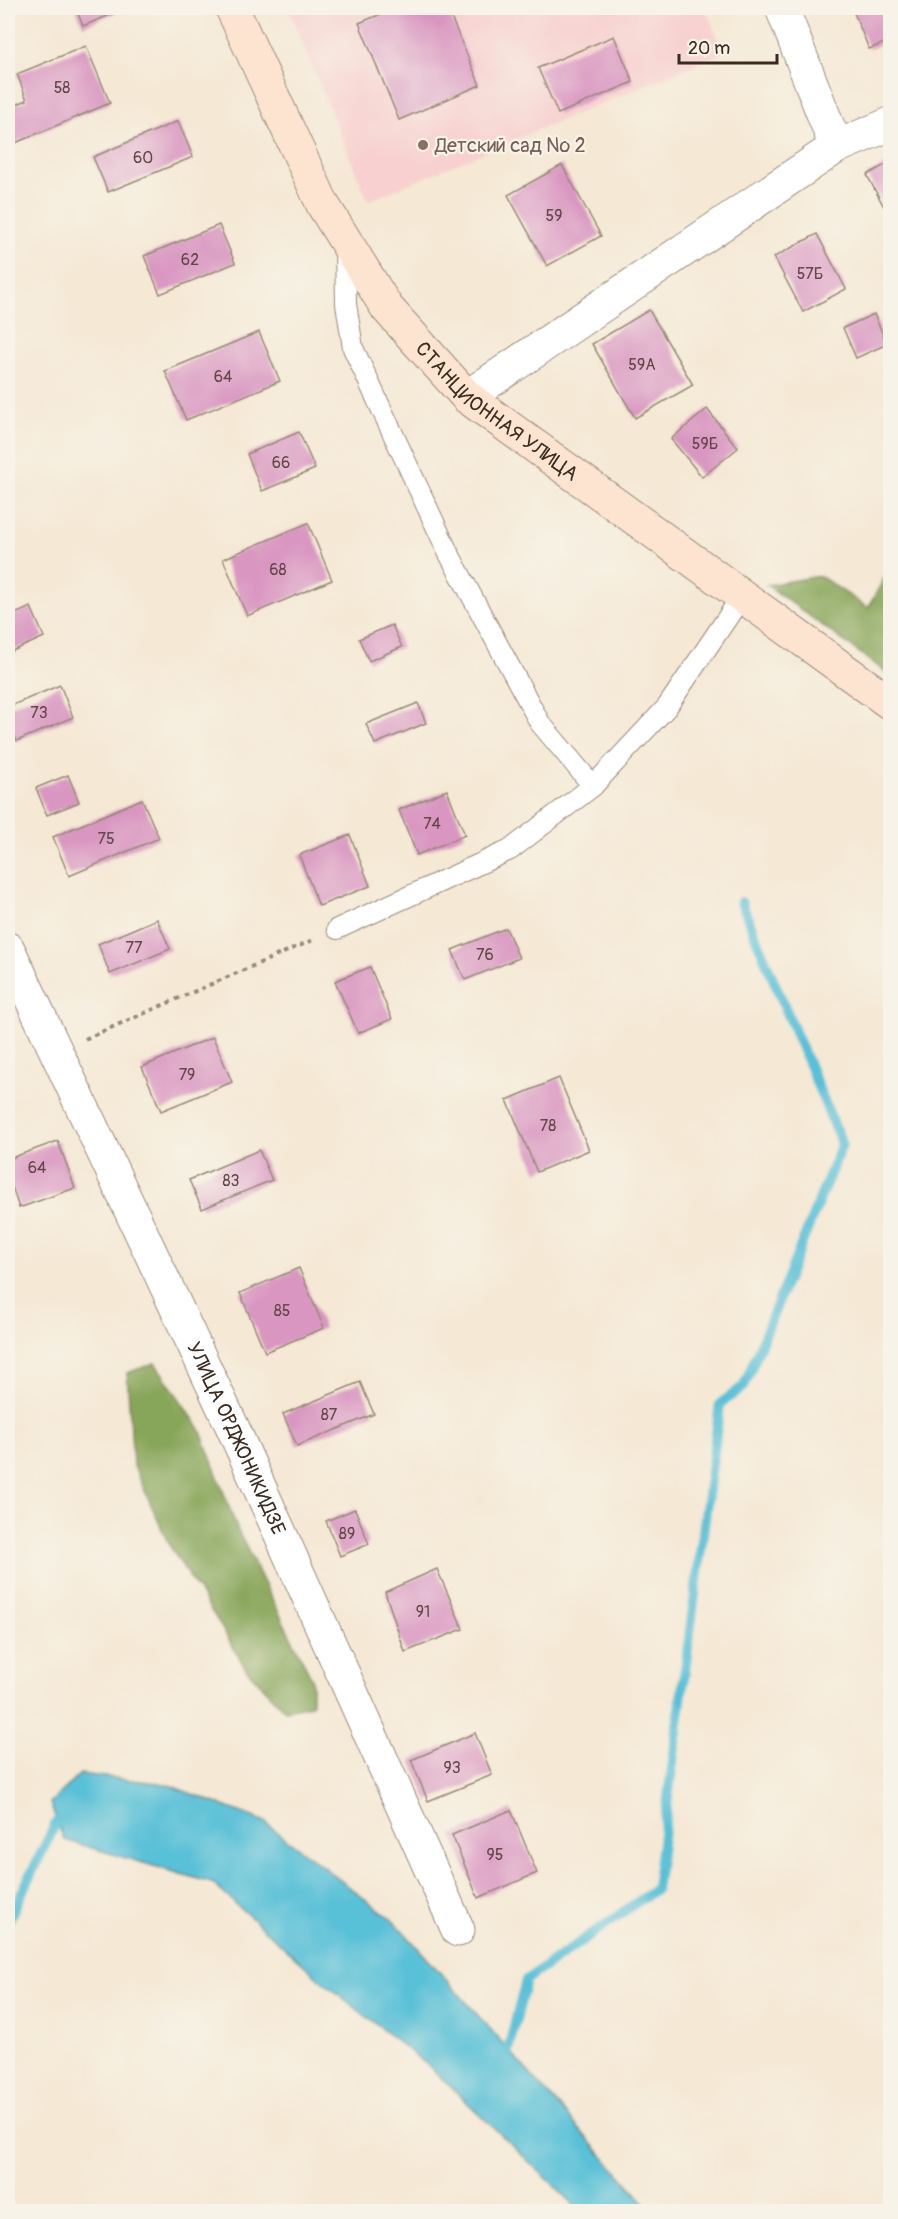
<svg xmlns="http://www.w3.org/2000/svg" width="898" height="2219" font-family="Pangolin,sans-serif">
  <rect width="100%" height="100%" fill="#f7f3e8"/>
  <filter id="ink" filterUnits="userSpaceOnUse"><feTurbulence type="fractalNoise" baseFrequency=".0167" numOctaves="2"/><feDisplacementMap in="SourceGraphic" scale="12" xChannelSelector="R" yChannelSelector="G"/><feConvolveMatrix kernelMatrix="1 2 1 2 8 2 1 2 1" color-interpolation-filters="sRGB"/></filter>
  <filter id="wash" filterUnits="userSpaceOnUse"><feTurbulence type="fractalNoise" baseFrequency=".008" numOctaves="4" result="noise"/><feDisplacementMap in="SourceGraphic" scale="24" xChannelSelector="R" yChannelSelector="G"/><feGaussianBlur stdDeviation="1.35" result="paint"/><feColorMatrix in="noise" values="0 0 0 0 0 0 0 0 0 0 0 0 0 0 0 0 0 1.4 0 .05"/><feComposite in="paint" operator="in"/></filter>
  <g filter="url(#wash)">
    <rect width="100%" height="100%" fill="#f5e8d4"/>
    <!-- built -->
    <path fill="#f7d0cf" d="M 288,8 L 705,8 L 724,52 L 368,201 Z"/>
    <!-- forest -->
    <g fill="#88a65a" stroke="#62683c" stroke-width="1.5">
      <path d="M 890,567 L 890,675 L 767,585 L 820,576 L 868,608 Z"/>
      <path d="M 155,1363 L 200,1429 L 238,1531 L 312,1679 L 312,1705 L 285,1710 L 246,1669 L 219,1623 L 169,1545 L 133,1464 L 127,1373 Z"/>
    </g>
    <!-- water -->
    <path fill="#59c0d7" stroke="#4a757a" stroke-width="1.5" d="M 80,1774 L 166,1784 L 263,1821 L 395,1922 L 652,2211 L 581,2211 L 431,2068 L 322,1981 L 212,1883 L 64,1840 L 50,1803 Z"/>
    <g fill="none" stroke-linecap="round" stroke-linejoin="round">
      <!-- stream -->
      <g stroke="#59c0d7" stroke-width="10">
        <path d="M 8,1921 L 57,1821 L 71,1820"/>
        <path d="M 495,2048 L 508,2050 L 526,1980 L 656,1889 L 720,1404 L 744,1386 L 842,1144 L 741,902"/>
      </g>
    </g>
    <g id="blocks">
      <!-- building -->
      <g fill="#d996c1">
        <path d="M 79,8 L 127,8 L 83,26 L 76,9 Z"/>
        <path d="M 396,8 L 447,8 L 480,85 L 399,120 L 359,23 Z"/>
        <path d="M 852,8 L 890,8 L 890,41 L 869,49 Z"/>
        <path d="M 614,36 L 633,82 L 558,114 L 538,68 Z"/>
        <path d="M 86,46 L 110,103 L 8,146 L 8,108 L 27,100 L 17,74 Z"/>
        <path d="M 178,121 L 193,157 L 108,192 L 93,157 Z"/>
        <path d="M 890,162 L 890,218 L 867,175 Z"/>
        <path d="M 562,165 L 601,236 L 547,266 L 508,195 Z"/>
        <path d="M 219,225 L 235,263 L 160,294 L 144,256 Z"/>
        <path d="M 817,234 L 846,289 L 803,312 L 774,257 Z"/>
        <path d="M 649,310 L 693,385 L 635,418 L 592,344 Z"/>
        <path d="M 874,314 L 887,344 L 856,358 L 843,328 Z"/>
        <path d="M 259,332 L 280,381 L 186,420 L 165,371 Z"/>
        <path d="M 707,409 L 738,448 L 702,477 L 671,439 Z"/>
        <path d="M 299,432 L 315,469 L 262,491 L 247,454 Z"/>
        <path d="M 308,523 L 332,580 L 247,616 L 223,559 Z"/>
        <path d="M 31,607 L 44,637 L 8,653 L 8,617 Z"/>
        <path d="M 392,625 L 402,647 L 369,661 L 359,639 Z"/>
        <path d="M 60,685 L 73,717 L 17,741 L 8,718 L 8,707 Z"/>
        <path d="M 418,703 L 426,723 L 375,744 L 366,724 Z"/>
        <path d="M 68,775 L 79,802 L 47,815 L 36,788 Z"/>
        <path d="M 447,790 L 465,835 L 417,855 L 399,810 Z"/>
        <path d="M 142,799 L 159,838 L 69,876 L 53,837 Z"/>
        <path d="M 350,835 L 370,886 L 319,906 L 299,855 Z"/>
        <path d="M 157,919 L 170,949 L 110,974 L 98,944 Z"/>
        <path d="M 506,928 L 519,958 L 465,980 L 452,950 Z"/>
        <path d="M 370,967 L 392,1019 L 358,1033 L 335,981 Z"/>
        <path d="M 213,1037 L 232,1082 L 161,1111 L 142,1067 Z"/>
        <path d="M 559,1078 L 589,1150 L 537,1172 L 507,1100 Z"/>
        <path d="M 58,1141 L 75,1188 L 19,1208 L 8,1174 L 8,1159 Z"/>
        <path d="M 259,1150 L 272,1180 L 202,1209 L 189,1180 Z"/>
        <path d="M 299,1268 L 324,1328 L 265,1352 L 240,1293 Z"/>
        <path d="M 360,1382 L 374,1414 L 297,1446 L 283,1414 Z"/>
        <path d="M 355,1509 L 369,1544 L 340,1556 L 326,1521 Z"/>
        <path d="M 437,1569 L 463,1629 L 405,1652 L 385,1592 Z"/>
        <path d="M 475,1733 L 492,1775 L 428,1801 L 411,1760 Z"/>
        <path d="M 511,1810 L 537,1873 L 478,1898 L 452,1835 Z"/>
      </g>
    </g>
  </g>
  <g filter="url(#ink)">
    <use href="#blocks" fill-opacity="0" stroke="#988979" stroke-width="1.5"/>
    <g fill="none" stroke-linecap="round" stroke-linejoin="round">
      <!-- lane casing -->
      <g stroke="#988979" stroke-width="22">
        <g id="lane">
          <path d="M 345,247 L 346,304 L 353,348 L 448,552 L 540,723 L 593,786"/>
          <path d="M 337,929 L 510,850 L 593,786 L 667,707 L 742,596"/>
        </g>
      </g>
      <!-- street casing -->
      <g stroke="#988979" stroke-width="35">
        <g id="street">
          <path d="M 782,8 L 836,147"/>
          <path d="M 467,397 L 836,147 L 890,124"/>
          <path id="s1" d="M 8,949 L 232,1426 L 458,1930"/>
        </g>
      </g>
      <!-- secondary casing -->
      <g stroke="#988979" stroke-width="35">
        <g id="secondary">
          <path id="s2" d="M 232,8 L 323,205 L 387,308 L 467,397 L 890,703"/>
        </g>
      </g>
      <!-- path -->
      <path stroke="#988979" stroke-width="4" stroke-dasharray="4.5 4.5" stroke-linecap="butt" d="M 85,1039 L 315,939"/>
      <!-- lane -->
      <use href="#lane" stroke="#fff" stroke-width="20"/>
      <!-- street -->
      <use href="#street" stroke="#fff" stroke-width="33"/>
      <!-- secondary -->
      <use href="#secondary" stroke="#fde4d1" stroke-width="33"/>
    </g>
  </g>
  <!-- markers -->
  <circle fill="#8d6e63" stroke="#f7f3e8" stroke-width="2" cx="423" cy="145" r="6"/>
  <g text-anchor="middle" stroke-width="4.5" stroke-linejoin="round" paint-order="stroke">
    <!-- number labels -->
    <g font-size="16" fill="#624547">
      <text x="62" y="93">58</text>
      <text x="143" y="163">60</text>
      <text x="554" y="221">59</text>
      <text x="190" y="265">62</text>
      <text x="810" y="279">57Б</text>
      <text x="642" y="370">59А</text>
      <text x="223" y="382">64</text>
      <text x="705" y="449">59Б</text>
      <text x="281" y="468">66</text>
      <text x="278" y="575">68</text>
      <text x="39" y="718">73</text>
      <text x="432" y="829">74</text>
      <text x="106" y="844">75</text>
      <text x="134" y="953">77</text>
      <text x="485" y="960">76</text>
      <text x="187" y="1080">79</text>
      <text x="548" y="1131">78</text>
      <text x="37" y="1173">64</text>
      <text x="231" y="1186">83</text>
      <text x="282" y="1316">85</text>
      <text x="329" y="1420">87</text>
      <text x="347" y="1539">89</text>
      <text x="423" y="1617">91</text>
      <text x="452" y="1773">93</text>
      <text x="495" y="1860">95</text>
    </g>
    <!-- education labels -->
    <g font-size="20" fill="#785e54" stroke="#f7f3e8" text-anchor="start">
      <text x="435" y="152">Детский сад № 2</text>
    </g>
    <!-- street labels -->
    <g font-size="20" fill="#3b2a1e" stroke="#f7f3e8">
      <text dy="7" stroke="none"><textPath href="#s2" startOffset="490">СТАНЦИОННАЯ УЛИЦА</textPath></text>
      <text dy="7" stroke="none"><textPath href="#s1" startOffset="540">УЛИЦА ОРДЖОНИКИДЗЕ</textPath></text>
    </g>
  </g>
  <!-- margin -->
  <rect width="898" height="2219" fill="none" stroke="#f7f3e8" stroke-width="30"/>
  <!-- scale -->
  <path d="M679 54v9h98v-9" fill="none" stroke="#3b2a1e" stroke-width="3"/>
  <text x="688" y="54" font-size="18" fill="#3b2a1e" stroke="#f7f3e8" stroke-width="4.5" paint-order="stroke">20 m</text>
</svg>
